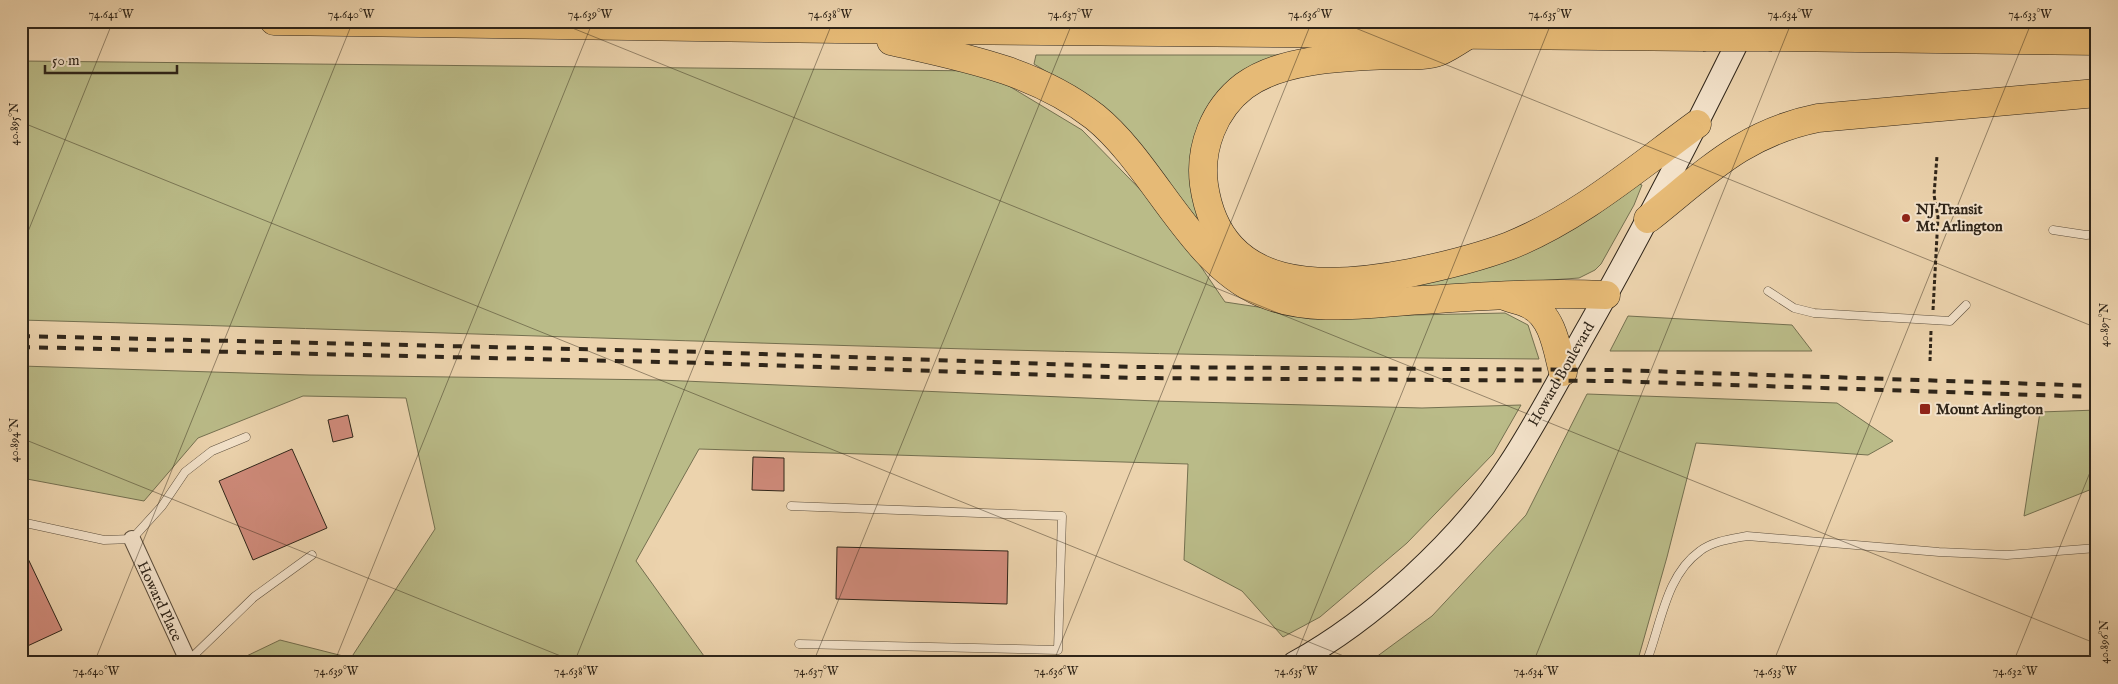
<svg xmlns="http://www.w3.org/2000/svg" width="2118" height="684" font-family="'IM FELL English',serif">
  <rect width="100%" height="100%" fill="#ecd3ad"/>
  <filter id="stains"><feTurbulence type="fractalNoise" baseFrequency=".004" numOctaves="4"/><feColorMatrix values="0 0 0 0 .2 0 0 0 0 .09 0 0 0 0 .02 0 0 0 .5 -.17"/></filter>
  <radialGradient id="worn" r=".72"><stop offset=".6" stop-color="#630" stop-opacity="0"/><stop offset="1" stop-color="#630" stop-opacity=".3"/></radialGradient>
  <!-- green -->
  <g fill="#babb88" stroke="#747050">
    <path d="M 1036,55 L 1279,55 L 1205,121 L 1224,250 L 1375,289 L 1636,183 L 1642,185 L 1634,205 L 1601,264 L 1595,270 L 1579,278 L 1337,295 L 1233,263 L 1088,97 L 1034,64 Z"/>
    <path d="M 21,61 L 984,71 L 1082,130 L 1167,217 L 1225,302 L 1324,317 L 1505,313 L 1528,325 L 1539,359 C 1033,356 527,334 21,320 Z"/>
    <path d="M 1628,316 L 1792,325 L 1812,351 L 1610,351 Z"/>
    <path d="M 21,366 L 309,375 L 660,380 L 1156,401 L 1422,408 L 1521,405 L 1493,454 L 1407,543 L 1320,617 L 1283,637 L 1242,591 L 1184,560 L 1188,464 L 699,449 L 636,561 L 709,663 L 232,663 L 280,640 L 351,658 L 435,529 L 406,398 L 303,396 L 198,438 L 144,501 L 27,479 L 21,481 Z"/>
    <path d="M 1587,394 L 1837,403 L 1893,441 L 1868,455 L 1696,443 L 1667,557 L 1637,663 L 1368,663 L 1432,616 L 1526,515 Z"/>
    <path d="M 2097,410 L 2097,487 L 2024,516 L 2040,412 Z"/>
  </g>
  <!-- building -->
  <g fill="#d08b7b" stroke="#2f2519">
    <path d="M 348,415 L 353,437 L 333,442 L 328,420 Z"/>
    <path d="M 292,449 L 327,528 L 253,560 L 219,481 Z"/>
    <path d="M 753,457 L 784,458 L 784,491 L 752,490 Z"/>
    <path d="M 21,544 L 62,630 L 21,649 Z"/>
    <path d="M 837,547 L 1008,551 L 1007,604 L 836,599 Z"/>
  </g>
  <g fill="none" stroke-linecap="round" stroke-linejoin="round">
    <!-- service casing -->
    <g stroke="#5e503e" stroke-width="9">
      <g id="service">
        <path d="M 2053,230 L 2086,235 L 2097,234"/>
        <path d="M 1768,291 L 1794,308 L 1814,313 L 1950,321 L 1966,305"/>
        <path d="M 791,506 L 1062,516 L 1058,650 L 799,644"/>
        <path d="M 21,522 L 104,540 L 132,539 L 162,506 L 185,472 L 212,451 L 246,437"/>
        <path d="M 188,661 L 254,597 L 312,555"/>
        <path d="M 1646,663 C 1661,626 1665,576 1700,551 C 1713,541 1731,539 1747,536 L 1939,552 L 2007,555 L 2097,548"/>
      </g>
    </g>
    <!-- minor casing -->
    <g stroke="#5e503e" stroke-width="18">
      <path id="minor" d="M 132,539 L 189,663"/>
    </g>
    <!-- secondary casing -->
    <g stroke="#2f2519" stroke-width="24">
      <path id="secondary" d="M 1294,663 C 1372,620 1459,541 1508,466 C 1538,421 1563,371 1590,324 C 1646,225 1698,123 1748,21"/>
    </g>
    <!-- motorway casing -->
    <g stroke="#2f2519" stroke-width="29">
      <g id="motorway">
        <path d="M 274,21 L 837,29 L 1703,37"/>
        <path d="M 1468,35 C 1457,41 1446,50 1435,53 C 1423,57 1406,55 1393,55 C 1346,57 1282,58 1244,86 C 1214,109 1199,148 1204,185 C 1220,295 1327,289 1410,273 C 1444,266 1477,258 1509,246 C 1579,218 1638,167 1697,124"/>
        <path d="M 1772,37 L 2097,41"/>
        <path d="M 891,41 C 962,57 1035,70 1095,117 C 1154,165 1190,262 1262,293 C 1311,314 1371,303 1423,300 C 1484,296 1545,292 1606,295"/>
        <path d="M 1648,219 C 1706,173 1743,133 1818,118 L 2097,93"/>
        <path d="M 1507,297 C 1515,300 1523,301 1530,305 C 1553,316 1557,349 1563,372"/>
      </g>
    </g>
    <!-- path -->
    <g stroke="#2f2519" stroke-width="3" stroke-dasharray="4 2.5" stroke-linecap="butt">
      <path d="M 1933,310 L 1938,217 L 1934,195 L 1937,156"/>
      <path d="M 1930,361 L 1931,331"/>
    </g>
    <!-- service -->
    <use href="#service" stroke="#f3e2ca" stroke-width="8"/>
    <!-- minor -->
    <use href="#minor" stroke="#f3e2ca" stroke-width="16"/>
    <!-- secondary -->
    <use href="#secondary" stroke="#f3e2ca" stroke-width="22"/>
    <!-- motorway -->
    <use href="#motorway" stroke="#e6ba76" stroke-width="28"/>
    <!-- rail -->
    <g stroke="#2f2519" stroke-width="4" stroke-dasharray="9 9" stroke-linecap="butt">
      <path d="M 21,336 L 703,352 L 1136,367 L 1618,370 L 2097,386"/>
      <path d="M 21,347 L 703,363 L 1136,378 L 1612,381 L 2097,397"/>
    </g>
    <!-- motorway-bridge casing -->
    <g stroke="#2f2519" stroke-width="29" stroke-linecap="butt">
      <path id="motorway-bridge" d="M 1703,37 L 1772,37"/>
    </g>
    <!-- motorway-bridge -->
    <use href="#motorway-bridge" stroke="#e6ba76" stroke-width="28"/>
  </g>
  <!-- ticks -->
  <path fill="none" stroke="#2f2519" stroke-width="1" stroke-opacity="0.45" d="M 555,21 L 2097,644M 1338,21 L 2097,328M 21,122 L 1361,663M 21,249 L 113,21M 21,438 L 578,663M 94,663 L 353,21M 334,663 L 593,21M 574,663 L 833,21M 813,663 L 1073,21M 1053,663 L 1312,21M 1293,663 L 1552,21M 1533,663 L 1792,21M 1773,663 L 2032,21M 2013,663 L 2097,455"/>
  <!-- markers -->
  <g fill="#8f2418" stroke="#f3e2ca" stroke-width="2">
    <circle cx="1906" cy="218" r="5"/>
    <rect x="1919" y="403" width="12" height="12" rx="2.5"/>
  </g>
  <g text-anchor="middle" stroke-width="4" stroke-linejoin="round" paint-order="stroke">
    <!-- poi labels -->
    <g font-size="15" font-weight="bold" fill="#2f2519" stroke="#f3e2ca" text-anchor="start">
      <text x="1916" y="214">NJ Transit<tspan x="1916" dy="17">Mt. Arlington</tspan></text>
      <text x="1936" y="414">Mount Arlington</text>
    </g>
    <!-- street labels -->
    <g font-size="15" fill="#2f2519" stroke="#f3e2ca">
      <text transform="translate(1561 374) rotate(-60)" y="5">Howard Boulevard</text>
      <text transform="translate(160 601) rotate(65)" y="5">Howard Place</text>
    </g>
  </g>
  <!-- margin -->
  <rect width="2118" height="684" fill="none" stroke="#ecd3ad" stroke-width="55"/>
  <!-- scale -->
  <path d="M45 65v8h132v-8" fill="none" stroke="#2f2519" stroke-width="2.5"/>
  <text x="52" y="65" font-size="15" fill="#2f2519" stroke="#f3e2ca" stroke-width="4" paint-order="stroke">50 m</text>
  <rect x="28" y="28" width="2062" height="628" fill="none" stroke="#2f2519" stroke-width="2"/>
  <g font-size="12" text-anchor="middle" fill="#2f2519">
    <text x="111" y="18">74.641°W</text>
    <text x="351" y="18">74.640°W</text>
    <text x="590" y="18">74.639°W</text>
    <text x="830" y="18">74.638°W</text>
    <text x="1070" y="18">74.637°W</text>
    <text x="1310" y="18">74.636°W</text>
    <text x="1550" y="18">74.635°W</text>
    <text x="1790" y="18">74.634°W</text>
    <text x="2030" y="18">74.633°W</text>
    <text transform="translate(14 124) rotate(-90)" y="4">40.895°N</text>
    <text transform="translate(2104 325) rotate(-90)" y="4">40.897°N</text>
    <text transform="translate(14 440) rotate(-90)" y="4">40.894°N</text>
    <text transform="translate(2104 642) rotate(-90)" y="4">40.896°N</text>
    <text x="96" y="675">74.640°W</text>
    <text x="336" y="675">74.639°W</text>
    <text x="576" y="675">74.638°W</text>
    <text x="816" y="675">74.637°W</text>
    <text x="1056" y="675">74.636°W</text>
    <text x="1296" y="675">74.635°W</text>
    <text x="1536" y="675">74.634°W</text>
    <text x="1775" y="675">74.633°W</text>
    <text x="2015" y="675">74.632°W</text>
  </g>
  <rect width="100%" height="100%" filter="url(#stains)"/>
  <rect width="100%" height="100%" fill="url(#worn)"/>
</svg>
